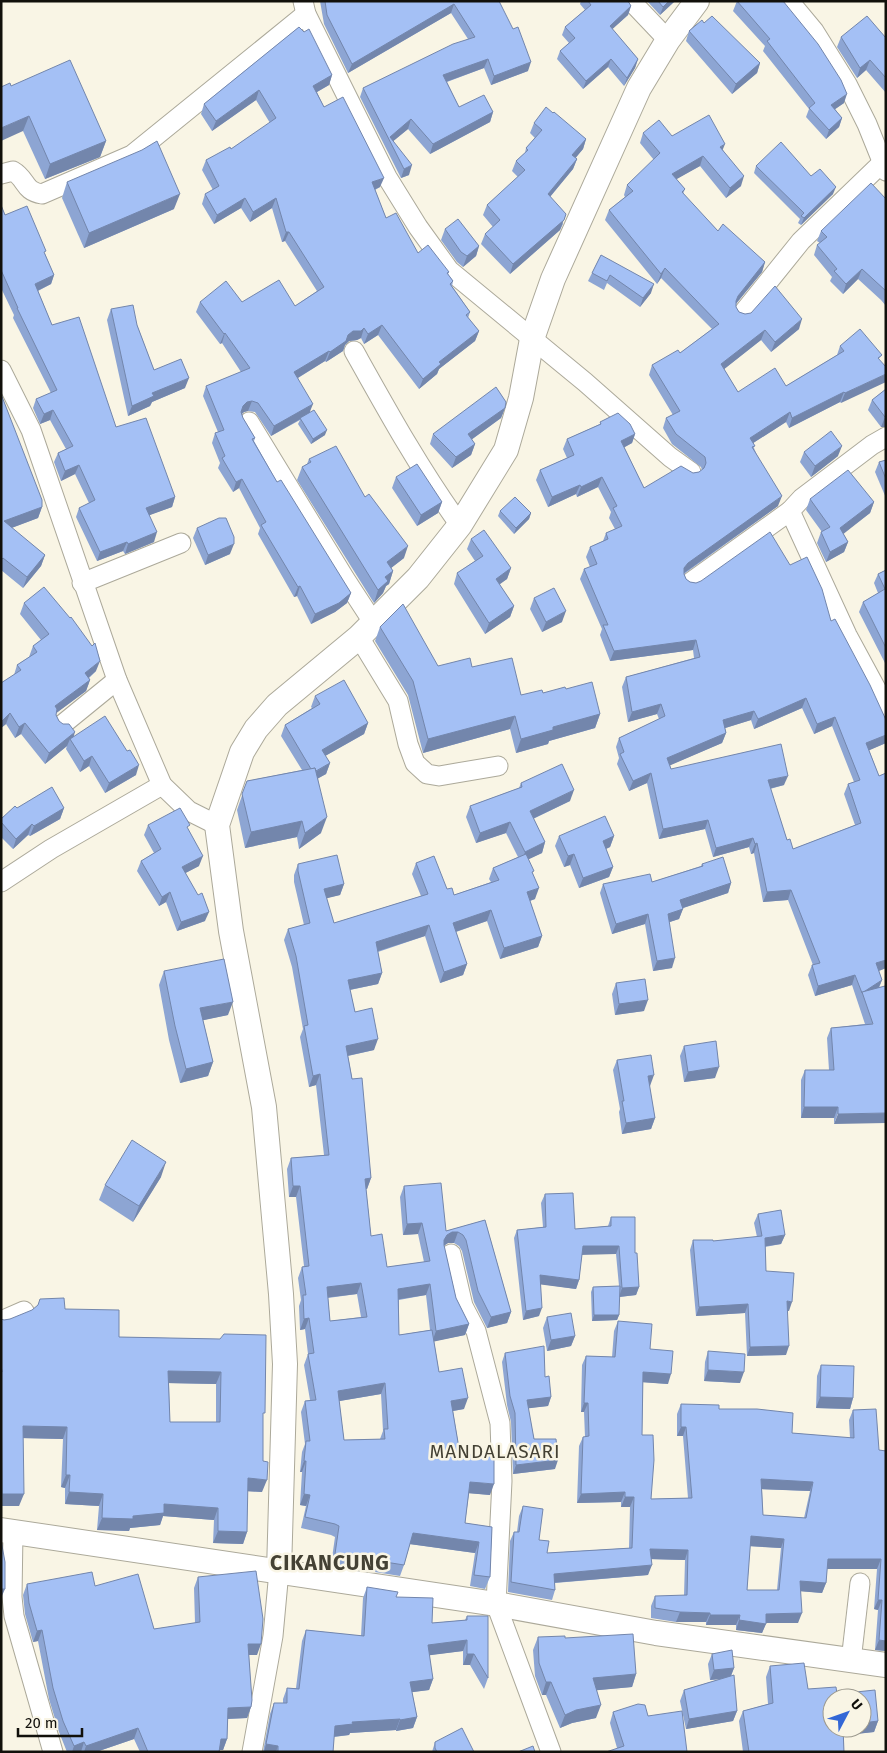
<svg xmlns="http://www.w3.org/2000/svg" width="887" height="1753" font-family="'Fira Sans',sans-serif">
  <rect width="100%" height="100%" fill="#f9f5e5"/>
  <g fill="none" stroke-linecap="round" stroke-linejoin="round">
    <!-- minor casing -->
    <g stroke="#aca99a" stroke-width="21">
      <g id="minor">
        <path d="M 303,1 L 306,14 L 387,177 L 418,227 L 449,270 L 585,382 L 670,457 L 691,472"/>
        <path d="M 631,1 L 668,40"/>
        <path d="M 789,1 L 814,31 L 847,84 L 867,124 L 886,171"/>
        <path d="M 1,174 L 13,171 C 27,179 23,191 42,194 L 132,155 L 306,14"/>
        <path d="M 743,313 L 801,241 L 882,163"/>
        <path d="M 354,351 C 387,410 420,470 460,525"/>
        <path d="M 1,370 L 31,430 L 117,680 L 162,785 L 189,811 L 217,825"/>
        <path d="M 249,422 L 345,579 L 373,622"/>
        <path d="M 886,437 L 872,445 L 802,498 L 790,511 L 847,635 L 886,707"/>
        <path d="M 691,582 L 790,511"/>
        <path d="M 82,583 L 181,543"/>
        <path d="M 359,637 L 398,701 L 408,744 L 415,763 L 427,774 L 439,776 L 498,766"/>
        <path d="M 63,724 L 117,680"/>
        <path d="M 1,882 L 51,849 L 162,785"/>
        <path d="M 451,1254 L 463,1306 L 476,1331 L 500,1423 L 502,1481 L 496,1604 L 551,1752"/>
        <path d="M 1,1321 L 24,1311"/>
        <path d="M 13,1532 L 12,1597 L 14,1616 L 53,1752"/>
        <path d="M 851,1661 L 860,1583"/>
        <path d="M 252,1752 L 273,1636 L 279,1571"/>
      </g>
    </g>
    <!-- tertiary casing -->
    <g stroke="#aca99a" stroke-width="26">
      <g id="tertiary">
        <path d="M 1,1530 L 496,1604 L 656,1633 L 886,1665"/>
        <path d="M 279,1571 L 285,1364 L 281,1294 L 264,1107 L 231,931 L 217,825 L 242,752 L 256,729 L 277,705 L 359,637 L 418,578 L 460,525 L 506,450 L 521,398 L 532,339 L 553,279 L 639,88 L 668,40 L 697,1"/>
      </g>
    </g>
    <!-- minor -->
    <use href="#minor" stroke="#fff" stroke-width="19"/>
    <!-- tertiary -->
    <use href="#tertiary" stroke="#fff" stroke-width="24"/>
  </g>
  <!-- wall -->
  <g fill="#8da5d3" fill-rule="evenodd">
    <path d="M 320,1 L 499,1 L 528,71 L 491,85 L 484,68 L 447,82 L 459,107 L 493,112 L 490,122 L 430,154 L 408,129 L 393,141 L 409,175 L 401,178 L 360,97 L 363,88 L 468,39 L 451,13 L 348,73 L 324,24 Z"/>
    <path d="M 581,1 L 628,1 L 631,6 L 628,15 L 612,29 L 638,59 L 635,68 L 624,86 L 608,67 L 583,89 L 557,59 L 560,51 L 569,43 L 562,35 L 565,27 L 585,10 L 580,4 Z"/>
    <path d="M 647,1 L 675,1 L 660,15 Z"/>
    <path d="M 737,1 L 844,103 L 835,109 L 842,118 L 839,127 L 826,139 L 806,117 L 809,109 L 763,51 L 765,46 L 733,11 Z"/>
    <path d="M 704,23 L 760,63 L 757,73 L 732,94 L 686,41 L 689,31 Z"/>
    <path d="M 299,27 L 332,75 L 329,85 L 317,92 L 324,107 L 380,187 L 375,190 L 386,218 L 418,253 L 449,272 L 448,274 L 453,281 L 452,286 L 470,312 L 468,318 L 479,331 L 475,341 L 439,369 L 437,374 L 419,389 L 378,335 L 364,344 L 361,338 L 357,340 L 349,341 L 345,345 L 343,351 L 326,362 L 325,361 L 298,378 L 310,412 L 325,435 L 311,444 L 298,424 L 300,420 L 271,436 L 255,412 L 248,411 L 244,412 L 242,414 L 243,418 L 255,438 L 254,441 L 277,482 L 351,593 L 347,603 L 335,612 L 311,624 L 297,596 L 294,597 L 258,534 L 260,528 L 239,488 L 233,492 L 218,468 L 220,463 L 212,443 L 215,433 L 218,432 L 203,396 L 206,386 L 241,372 L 222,343 L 220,344 L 196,312 L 200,302 L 242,302 L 295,306 L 317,291 L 285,241 L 282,242 L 272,208 L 250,222 L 241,208 L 214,224 L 202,204 L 205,194 L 213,190 L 202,170 L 206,160 L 231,149 L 270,123 L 256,100 L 212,131 L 201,114 L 204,104 Z"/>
    <path d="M 841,37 L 886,38 L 886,93 L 866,70 L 857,78 L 837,47 Z"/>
    <path d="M 11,86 L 106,141 L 100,157 L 45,179 L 23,131 Z"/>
    <path d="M 553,113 L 586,139 L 583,149 L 575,158 L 577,159 L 573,169 L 550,197 L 563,224 L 560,230 L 510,274 L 481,244 L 485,234 L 493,227 L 483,215 L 487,205 L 518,177 L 512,171 L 516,161 L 525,153 L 526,148 L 535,138 L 530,133 L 534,123 Z"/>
    <path d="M 643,133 L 672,136 L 723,150 L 741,186 L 726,198 L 700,166 L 676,179 L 685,189 L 683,194 L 718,231 L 765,262 L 762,272 L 736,304 L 736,307 L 739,312 L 745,314 L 799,329 L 771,352 L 761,340 L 724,369 L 738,392 L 786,386 L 837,355 L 840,346 L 882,355 L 841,403 L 840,402 L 789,428 L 786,422 L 753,443 L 754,448 L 778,506 L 684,574 L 686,579 L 690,582 L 696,583 L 790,565 L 831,621 L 886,720 L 886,743 L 869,750 L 879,776 L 886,773 L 886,968 L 879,971 L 882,980 L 879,988 L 886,988 L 834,1124 L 834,1118 L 801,1118 L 801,1080 L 805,1070 L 829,1070 L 827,1038 L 831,1028 L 865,1024 L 852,985 L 815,996 L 808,975 L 812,965 L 813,965 L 788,900 L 763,902 L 754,853 L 751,854 L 749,847 L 713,857 L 705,829 L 659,839 L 647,783 L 629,791 L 617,764 L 619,758 L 616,747 L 619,738 L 659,719 L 657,714 L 628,722 L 622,687 L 626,677 L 694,658 L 693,650 L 610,661 L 600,635 L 602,629 L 580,579 L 584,569 L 590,567 L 586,557 L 590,547 L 603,541 L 606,533 L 615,529 L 609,518 L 611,512 L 598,487 L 577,497 L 576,494 L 548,507 L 536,480 L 540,470 L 567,458 L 563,449 L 567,439 L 600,424 L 600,422 L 635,434 L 632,443 L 624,447 L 644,488 L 693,473 L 699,472 L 702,470 L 701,467 L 672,444 L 663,428 L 666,418 L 673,415 L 649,375 L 652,365 L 680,353 L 712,329 L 661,278 L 657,284 L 605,220 L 609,210 L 625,197 L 624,195 L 627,185 L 654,160 L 640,143 ZM 802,708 L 814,734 L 832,726 L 854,782 L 848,784 L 844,794 L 855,825 L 793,849 L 787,840 L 770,789 L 784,785 L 671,769 L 670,765 L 722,743 L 726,733 L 725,728 L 751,720 L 754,729 Z"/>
    <path d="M 756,166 L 833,194 L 801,225 L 798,223 L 800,219 L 754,173 Z"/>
    <path d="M 67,182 L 174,209 L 84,248 L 62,198 Z"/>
    <path d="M 886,199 L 886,306 L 881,300 L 858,279 L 843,294 L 830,281 L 832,277 L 814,255 L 817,245 L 820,243 L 817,241 L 821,231 Z"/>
    <path d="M 1,205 L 5,215 L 45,254 L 54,275 L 51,284 L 38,291 L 52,325 L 116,427 L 175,497 L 172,507 L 149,515 L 154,542 L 125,554 L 123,551 L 97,561 L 76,517 L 79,508 L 89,503 L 75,474 L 61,481 L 54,462 L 58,453 L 66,449 L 50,420 L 40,424 L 33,408 L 36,399 L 51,393 L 13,318 L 14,315 L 1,288 Z"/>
    <path d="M 445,229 L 479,246 L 476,256 L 463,267 L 457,262 L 441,240 Z"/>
    <path d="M 601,255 L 651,293 L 640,307 L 607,283 L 604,290 L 588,281 Z"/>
    <path d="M 111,309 L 137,325 L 154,370 L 185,388 L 152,402 L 150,406 L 128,416 L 107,320 Z"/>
    <path d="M 886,389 L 886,427 L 881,427 L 868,410 L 872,400 Z"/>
    <path d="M 1,394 L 42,507 L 38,518 L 11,528 L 45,555 L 41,566 L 23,588 L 1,570 Z"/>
    <path d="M 505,408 L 501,418 L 471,440 L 475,444 L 471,455 L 452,468 L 430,444 L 433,434 Z"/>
    <path d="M 804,452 L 838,456 L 811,477 L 800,462 Z"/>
    <path d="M 309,459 L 365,497 L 404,558 L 391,568 L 393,571 L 389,584 L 386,586 L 383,593 L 374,603 L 297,480 L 302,467 L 307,464 Z"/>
    <path d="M 886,460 L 886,498 L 875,472 L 879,462 Z"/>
    <path d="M 396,477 L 442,502 L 438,513 L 417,526 L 392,488 Z"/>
    <path d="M 810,499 L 874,502 L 870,513 L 843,533 L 848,542 L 844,552 L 826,562 L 817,543 L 821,532 L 822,532 L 806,510 Z"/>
    <path d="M 500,511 L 531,513 L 529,519 L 514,534 L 498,516 Z"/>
    <path d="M 197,528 L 230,554 L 205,565 L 193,538 Z"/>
    <path d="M 471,539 L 511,568 L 507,579 L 499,584 L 514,606 L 510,617 L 485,634 L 454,584 L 457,573 L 475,561 L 467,549 Z"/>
    <path d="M 886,570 L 886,665 L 859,612 L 863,602 L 878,593 L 874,583 L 878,574 Z"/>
    <path d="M 534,598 L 562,622 L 542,632 L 530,609 Z"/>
    <path d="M 24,603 L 96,671 L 89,678 L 90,680 L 86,691 L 56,713 L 56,715 L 59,721 L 74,736 L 136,775 L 105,793 L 89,766 L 80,772 L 66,749 L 67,746 L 45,764 L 21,734 L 15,738 L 6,724 L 1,728 L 1,683 L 14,675 L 17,665 L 29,657 L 33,646 L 41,640 L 20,614 Z"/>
    <path d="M 380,627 L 438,666 L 472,667 L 521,695 L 543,693 L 566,689 L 600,714 L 595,728 L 549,741 L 548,744 L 516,753 L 510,729 L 423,753 L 408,695 L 375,641 Z"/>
    <path d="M 315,696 L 368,723 L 364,734 L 325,756 L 330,763 L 326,774 L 318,778 L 321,833 L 299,849 L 297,837 L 245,848 L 237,810 L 247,781 L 302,770 L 281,736 L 285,725 L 312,708 L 311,707 Z"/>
    <path d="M 521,783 L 570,801 L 533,819 L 545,842 L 542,853 L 528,859 L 533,874 L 535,899 L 530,901 L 542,936 L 538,947 L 500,959 L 487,921 L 456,932 L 467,964 L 463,975 L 440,983 L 425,936 L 378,952 L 382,973 L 378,984 L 350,990 L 355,1012 L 374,1050 L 348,1056 L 371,1178 L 367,1189 L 366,1189 L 371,1236 L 387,1267 L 424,1262 L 418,1234 L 403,1235 L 400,1197 L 404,1186 L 446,1231 L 485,1220 L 511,1312 L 507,1323 L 487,1328 L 474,1302 L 462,1251 L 459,1246 L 454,1243 L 448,1243 L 444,1246 L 456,1298 L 469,1324 L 465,1335 L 434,1341 L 439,1372 L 464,1409 L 453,1411 L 460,1454 L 490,1495 L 469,1493 L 465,1523 L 492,1527 L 490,1577 L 485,1589 L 470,1586 L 475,1553 L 410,1544 L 404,1565 L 400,1576 L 331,1565 L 335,1537 L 331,1535 L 301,1528 L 306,1506 L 300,1505 L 302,1472 L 300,1472 L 302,1452 L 305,1444 L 301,1412 L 305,1401 L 310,1400 L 304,1365 L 308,1354 L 305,1329 L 300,1330 L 299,1306 L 301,1300 L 298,1278 L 302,1267 L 304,1266 L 296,1197 L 289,1197 L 287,1169 L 291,1158 L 324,1155 L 316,1085 L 309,1087 L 300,1037 L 303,1029 L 292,967 L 284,940 L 288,929 L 304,925 L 294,882 L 294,875 L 298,864 L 344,884 L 340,895 L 326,898 L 334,923 L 421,896 L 412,874 L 416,863 L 454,895 L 491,882 L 489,879 L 493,868 L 518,857 L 506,833 L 476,843 L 466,817 L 470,806 L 519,788 ZM 357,1294 L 361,1317 L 330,1321 L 328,1298 ZM 426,1295 L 430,1330 L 399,1335 L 399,1300 ZM 381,1394 L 383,1431 L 380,1439 L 344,1440 L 339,1401 Z"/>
    <path d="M 17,808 L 64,808 L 60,819 L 30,836 L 28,835 L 13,849 L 1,837 L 1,819 Z"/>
    <path d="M 148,825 L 188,829 L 199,866 L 185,873 L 205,921 L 177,931 L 166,902 L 159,906 L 137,871 L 141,861 L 154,853 L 144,835 Z"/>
    <path d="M 559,836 L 614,836 L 610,847 L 606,849 L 613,867 L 609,877 L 579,888 L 570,865 L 564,867 L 555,846 Z"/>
    <path d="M 702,864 L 731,883 L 728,893 L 683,908 L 679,919 L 669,922 L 672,968 L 653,971 L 645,924 L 612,934 L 600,893 L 603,884 L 652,882 L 701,866 Z"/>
    <path d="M 164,971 L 228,1015 L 203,1020 L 213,1062 L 208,1076 L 180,1083 L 169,1040 L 159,985 Z"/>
    <path d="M 616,983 L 644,1011 L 615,1015 L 612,994 Z"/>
    <path d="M 684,1046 L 715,1078 L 684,1082 L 680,1056 Z"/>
    <path d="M 617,1060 L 650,1086 L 649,1086 L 655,1118 L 651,1129 L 622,1134 L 619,1112 L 620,1109 L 613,1070 Z"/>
    <path d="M 161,1177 L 133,1222 L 99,1200 L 105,1185 Z"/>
    <path d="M 545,1194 L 575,1229 L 608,1226 L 611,1217 L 635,1253 L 639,1287 L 636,1295 L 619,1297 L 619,1315 L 617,1320 L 592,1321 L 591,1292 L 593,1287 L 619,1286 L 616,1254 L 582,1254 L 579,1280 L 576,1289 L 541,1284 L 539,1316 L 523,1320 L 514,1238 L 517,1230 L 543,1227 L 541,1203 Z"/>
    <path d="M 758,1214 L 785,1235 L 781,1244 L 765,1247 L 766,1271 L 789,1311 L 787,1311 L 786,1355 L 747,1356 L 745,1313 L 696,1316 L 690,1250 L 693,1240 L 713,1241 L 757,1237 L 754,1223 Z"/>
    <path d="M 65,1309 L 119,1337 L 220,1339 L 263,1419 L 262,1492 L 247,1491 L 247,1532 L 243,1544 L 213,1543 L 214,1520 L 163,1516 L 160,1525 L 130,1528 L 129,1531 L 97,1530 L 99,1506 L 65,1504 L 65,1488 L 61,1487 L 63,1439 L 23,1438 L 19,1506 L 1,1506 L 1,1319 L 4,1320 ZM 169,1383 L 216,1384 L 216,1422 L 170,1422 Z"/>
    <path d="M 547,1317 L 575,1336 L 571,1346 L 547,1351 L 543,1328 Z"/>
    <path d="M 618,1321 L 650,1349 L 668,1384 L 643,1382 L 642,1435 L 651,1499 L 688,1498 L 683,1436 L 677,1436 L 677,1414 L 681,1404 L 719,1409 L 792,1433 L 850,1438 L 849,1420 L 853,1410 L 879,1450 L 886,1451 L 886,1651 L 875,1650 L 878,1610 L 874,1609 L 877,1569 L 827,1569 L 826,1583 L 822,1593 L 801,1591 L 798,1623 L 766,1623 L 762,1633 L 736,1630 L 736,1625 L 706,1625 L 706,1622 L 676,1622 L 651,1618 L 651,1606 L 655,1596 L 684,1596 L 685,1560 L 651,1559 L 648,1575 L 555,1583 L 555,1590 L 552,1600 L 508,1592 L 510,1541 L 514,1532 L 517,1532 L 519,1516 L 523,1506 L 539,1540 L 547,1553 L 629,1548 L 630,1507 L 621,1507 L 621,1502 L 577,1503 L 579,1446 L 583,1437 L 585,1437 L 584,1412 L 581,1412 L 582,1365 L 586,1356 L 612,1357 L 614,1331 ZM 762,1489 L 810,1491 L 804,1518 L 763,1515 ZM 750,1546 L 781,1548 L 777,1590 L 747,1590 Z"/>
    <path d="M 708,1351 L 740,1383 L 704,1381 L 705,1362 Z"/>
    <path d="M 505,1353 L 545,1377 L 551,1397 L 548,1406 L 528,1408 L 534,1439 L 555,1469 L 513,1474 L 511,1422 L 507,1405 L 502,1362 Z"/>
    <path d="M 821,1365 L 853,1398 L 850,1409 L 816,1408 L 817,1376 Z"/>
    <path d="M 198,1577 L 257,1655 L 249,1655 L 251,1707 L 247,1718 L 228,1719 L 227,1739 L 223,1750 L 220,1750 L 219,1752 L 140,1752 L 134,1739 L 96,1752 L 67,1752 L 59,1732 L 49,1699 L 38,1641 L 33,1642 L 25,1614 L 23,1595 L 27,1584 L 95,1586 L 154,1629 L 195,1623 L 194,1588 Z"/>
    <path d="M 367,1587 L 396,1597 L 432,1623 L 465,1620 L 467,1616 L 488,1678 L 484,1689 L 470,1665 L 463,1665 L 463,1651 L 429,1655 L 433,1679 L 429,1690 L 412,1692 L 417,1717 L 413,1728 L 396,1731 L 396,1730 L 350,1733 L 349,1735 L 334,1737 L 333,1752 L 263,1752 L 270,1714 L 274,1703 L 283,1703 L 283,1699 L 287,1688 L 296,1688 L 302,1641 L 306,1630 L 361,1636 L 363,1598 Z"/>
    <path d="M 538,1637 L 565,1638 L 636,1674 L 632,1687 L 597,1690 L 596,1718 L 572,1723 L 560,1728 L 546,1695 L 542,1695 L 535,1676 L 533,1650 Z"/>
    <path d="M 712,1654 L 734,1668 L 731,1676 L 737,1711 L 733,1721 L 686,1729 L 680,1701 L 684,1690 L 720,1679 L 710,1680 L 708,1664 Z"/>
    <path d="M 770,1666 L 808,1689 L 837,1694 L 878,1721 L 874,1732 L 844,1735 L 844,1752 L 743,1752 L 739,1721 L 743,1711 L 768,1704 L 766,1677 Z"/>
    <path d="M 613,1712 L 648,1716 L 687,1752 L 617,1748 L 610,1723 Z"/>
    <path d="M 435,1742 L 474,1752 L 432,1752 Z"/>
  </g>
  <!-- shaded-wall -->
  <g fill="#7386ac">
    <path d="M 669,1 L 675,1 L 660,15 L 663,7 Z"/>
    <path d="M 454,4 L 451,13 L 348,73 L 352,64 Z"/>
    <path d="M 631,6 L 628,15 L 607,34 L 610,26 Z"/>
    <path d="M 488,59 L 484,68 L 440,84 L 443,75 Z"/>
    <path d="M 611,59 L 608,67 L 583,89 L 586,81 Z"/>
    <path d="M 638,59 L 635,68 L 624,86 L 627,78 Z"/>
    <path d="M 870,60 L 866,70 L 857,78 L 860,68 Z"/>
    <path d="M 531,62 L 528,71 L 491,85 L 494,76 Z"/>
    <path d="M 760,63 L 757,73 L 732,94 L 736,84 Z"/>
    <path d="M 332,75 L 329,85 L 310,96 L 313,86 Z"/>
    <path d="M 259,90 L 256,100 L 212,131 L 216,121 Z"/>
    <path d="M 847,94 L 844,103 L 828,114 L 831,105 Z"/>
    <path d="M 493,112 L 490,122 L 430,154 L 433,144 Z"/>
    <path d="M 29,116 L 23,131 L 1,141 L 1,128 Z"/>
    <path d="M 842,118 L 839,127 L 826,139 L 829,130 Z"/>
    <path d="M 411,119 L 408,129 L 391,143 L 390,137 Z"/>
    <path d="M 586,139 L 583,149 L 569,166 L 572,155 Z"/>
    <path d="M 106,141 L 100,157 L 45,179 L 50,164 Z"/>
    <path d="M 725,144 L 721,154 L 720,147 Z"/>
    <path d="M 703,156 L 700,166 L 668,184 L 672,174 Z"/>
    <path d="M 577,159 L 573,169 L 544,204 L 548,194 Z"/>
    <path d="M 412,165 L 409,175 L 401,178 L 404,169 Z"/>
    <path d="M 744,176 L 741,186 L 726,198 L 730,188 Z"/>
    <path d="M 384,178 L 380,187 L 369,192 L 372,182 Z"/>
    <path d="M 836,187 L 833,194 L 801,225 L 804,218 Z"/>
    <path d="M 180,194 L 174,209 L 84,248 L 89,233 Z"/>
    <path d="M 245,198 L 241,208 L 214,224 L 217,215 Z"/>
    <path d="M 276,198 L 272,208 L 250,222 L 253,212 Z"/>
    <path d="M 566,214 L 560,230 L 510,274 L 513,264 Z"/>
    <path d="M 286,232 L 289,232 L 285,241 L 282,242 Z"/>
    <path d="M 479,246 L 476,256 L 463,267 L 467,256 Z"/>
    <path d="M 765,262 L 762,272 L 734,306 L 738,296 Z"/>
    <path d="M 665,268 L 661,278 L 657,284 L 661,274 Z"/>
    <path d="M 862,269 L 858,279 L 843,294 L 846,284 Z"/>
    <path d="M 54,275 L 51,284 L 31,294 L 35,284 Z"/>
    <path d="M 654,284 L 651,293 L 640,307 L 643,298 Z"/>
    <path d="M 802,319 L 799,329 L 771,352 L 775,342 Z"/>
    <path d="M 382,325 L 378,335 L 364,344 L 368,334 Z"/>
    <path d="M 364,328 L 361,338 L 357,340 L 349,341 L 345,345 L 343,351 L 326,362 L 330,352 L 348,335 L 353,331 Z"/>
    <path d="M 765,330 L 761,340 L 718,374 L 721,364 Z"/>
    <path d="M 479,331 L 475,341 L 439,369 L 437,374 L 419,389 L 423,379 L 439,362 Z"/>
    <path d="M 225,333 L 222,343 L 220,344 L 224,334 Z"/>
    <path d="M 329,351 L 325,361 L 291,382 L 294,372 Z"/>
    <path d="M 886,374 L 886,382 L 841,403 L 845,393 Z"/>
    <path d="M 189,378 L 185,388 L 152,402 L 150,406 L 128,416 L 132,406 L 152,393 Z"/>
    <path d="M 844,392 L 840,402 L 789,428 L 792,418 Z"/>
    <path d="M 252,401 L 248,411 L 244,412 L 239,416 L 243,406 L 247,402 Z"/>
    <path d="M 313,404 L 309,414 L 271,436 L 274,426 Z"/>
    <path d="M 505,408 L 501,418 L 464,445 L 468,434 Z"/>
    <path d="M 53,410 L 50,420 L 40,424 L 44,414 Z"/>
    <path d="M 790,412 L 786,422 L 747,447 L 750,438 Z"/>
    <path d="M 885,417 L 886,417 L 886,427 L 881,427 Z"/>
    <path d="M 327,430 L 325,435 L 311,444 L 313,439 Z"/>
    <path d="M 635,434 L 632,443 L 618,451 L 621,441 Z"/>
    <path d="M 475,444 L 471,455 L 452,468 L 456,457 Z"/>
    <path d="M 842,446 L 838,456 L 811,477 L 815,466 Z"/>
    <path d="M 79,465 L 75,474 L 61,481 L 65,471 Z"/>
    <path d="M 602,477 L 598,487 L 577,497 L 581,487 Z"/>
    <path d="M 242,479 L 239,488 L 233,492 L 236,482 Z"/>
    <path d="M 580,485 L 576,494 L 548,507 L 552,497 Z"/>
    <path d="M 782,496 L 778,506 L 684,573 L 681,578 L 684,568 L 688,563 Z"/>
    <path d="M 175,497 L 172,507 L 142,518 L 146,508 Z"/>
    <path d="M 442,502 L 438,513 L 417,526 L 421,515 Z"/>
    <path d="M 874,502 L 870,513 L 837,539 L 840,528 Z"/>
    <path d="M 42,507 L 38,518 L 1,532 L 4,521 Z"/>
    <path d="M 531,513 L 529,519 L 514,534 L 516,528 Z"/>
    <path d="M 157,532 L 154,542 L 125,554 L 128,544 Z"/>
    <path d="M 127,542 L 123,551 L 97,561 L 100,552 Z"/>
    <path d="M 848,542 L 844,552 L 826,562 L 830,552 Z"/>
    <path d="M 234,544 L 230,554 L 205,565 L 208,555 Z"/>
    <path d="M 408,546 L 404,558 L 382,575 L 387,562 Z"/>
    <path d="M 45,555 L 41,566 L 23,588 L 27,577 Z"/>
    <path d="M 511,568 L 507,579 L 492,590 L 496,579 Z"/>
    <path d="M 393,571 L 389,584 L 386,586 L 383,593 L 374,603 L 378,590 L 385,577 Z"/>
    <path d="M 300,586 L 297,596 L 294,597 L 298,587 Z"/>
    <path d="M 351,593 L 347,603 L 335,612 L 311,624 L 315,614 Z"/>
    <path d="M 514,606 L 510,617 L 485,634 L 489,623 Z"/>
    <path d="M 566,611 L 562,622 L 542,632 L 546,622 Z"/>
    <path d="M 696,640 L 693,650 L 610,661 L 614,651 Z"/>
    <path d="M 100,661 L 96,671 L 81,684 L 85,673 Z"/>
    <path d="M 90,680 L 86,691 L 51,717 L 55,706 Z"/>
    <path d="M 806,698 L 802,708 L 754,729 L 758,719 Z"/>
    <path d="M 661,704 L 657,714 L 628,722 L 632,712 Z"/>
    <path d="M 754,711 L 751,720 L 719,730 L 723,720 Z"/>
    <path d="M 10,713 L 6,724 L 1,728 L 1,722 Z"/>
    <path d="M 600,714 L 595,728 L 549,741 L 548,744 L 516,753 L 521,739 L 553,727 Z"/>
    <path d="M 515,716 L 510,729 L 423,753 L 428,739 Z"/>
    <path d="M 835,717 L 832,726 L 814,734 L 817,724 Z"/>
    <path d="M 25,723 L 21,734 L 15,738 L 19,727 Z"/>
    <path d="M 368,723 L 364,734 L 318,760 L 322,750 Z"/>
    <path d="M 75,732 L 72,742 L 70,739 L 67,746 L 45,764 L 49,753 Z"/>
    <path d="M 726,733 L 722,743 L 664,768 L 667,758 Z"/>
    <path d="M 886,735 L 886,743 L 863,753 L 866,743 Z"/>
    <path d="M 92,756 L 89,766 L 80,772 L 84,761 Z"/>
    <path d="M 330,763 L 326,774 L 310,783 L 314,773 Z"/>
    <path d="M 139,765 L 136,775 L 105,793 L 109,783 Z"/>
    <path d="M 651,773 L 647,783 L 629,791 L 633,781 Z"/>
    <path d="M 788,776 L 784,785 L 764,790 L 768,780 Z"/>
    <path d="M 574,790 L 570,801 L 526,822 L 530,811 Z"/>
    <path d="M 64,808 L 60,819 L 30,836 L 34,826 Z"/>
    <path d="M 327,817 L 321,833 L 299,849 L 305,833 Z"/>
    <path d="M 708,820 L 705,829 L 659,839 L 663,829 Z"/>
    <path d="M 302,821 L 297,837 L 245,848 L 251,832 Z"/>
    <path d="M 510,822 L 506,833 L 476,843 L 480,833 Z"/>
    <path d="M 32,824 L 28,835 L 13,849 L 16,839 Z"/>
    <path d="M 614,836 L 610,847 L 599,852 L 603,841 Z"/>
    <path d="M 753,838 L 749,847 L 713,857 L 716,848 Z"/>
    <path d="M 545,842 L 542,853 L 521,863 L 525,852 Z"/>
    <path d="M 757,843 L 754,853 L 751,854 L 755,844 Z"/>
    <path d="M 574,854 L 570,865 L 564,867 L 568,856 Z"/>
    <path d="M 203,856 L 199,866 L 178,877 L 182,867 Z"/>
    <path d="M 613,867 L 609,877 L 579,888 L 583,878 Z"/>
    <path d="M 731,883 L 728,893 L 677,910 L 680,900 Z"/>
    <path d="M 344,884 L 340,895 L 320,900 L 324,889 Z"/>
    <path d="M 539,888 L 535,899 L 523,903 L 527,892 Z"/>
    <path d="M 791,890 L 788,900 L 763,902 L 767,892 Z"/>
    <path d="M 170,892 L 166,902 L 159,906 L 162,897 Z"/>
    <path d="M 683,909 L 679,919 L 664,924 L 668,914 Z"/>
    <path d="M 491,910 L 487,921 L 449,934 L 453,923 Z"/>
    <path d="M 209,912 L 205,921 L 177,931 L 181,922 Z"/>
    <path d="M 648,914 L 645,924 L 612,934 L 616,924 Z"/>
    <path d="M 429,925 L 425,936 L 372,953 L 376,942 Z"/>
    <path d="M 542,936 L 538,947 L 500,959 L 504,948 Z"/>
    <path d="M 675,958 L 672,968 L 653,971 L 657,961 Z"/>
    <path d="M 886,960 L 886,968 L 873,973 L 876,963 Z"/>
    <path d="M 467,964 L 463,975 L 440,983 L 444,972 Z"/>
    <path d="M 382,973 L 378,984 L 344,991 L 348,980 Z"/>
    <path d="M 855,975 L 852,985 L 815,996 L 818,986 Z"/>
    <path d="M 882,980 L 878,989 L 862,993 Z"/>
    <path d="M 648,1000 L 644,1011 L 615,1015 L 619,1004 Z"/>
    <path d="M 233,1002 L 228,1015 L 195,1022 L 200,1008 Z"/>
    <path d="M 378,1039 L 374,1050 L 342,1057 L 346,1046 Z"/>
    <path d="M 213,1062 L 208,1076 L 180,1083 L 186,1069 Z"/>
    <path d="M 719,1067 L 715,1078 L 684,1082 L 688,1072 Z"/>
    <path d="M 320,1074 L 316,1085 L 309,1087 L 313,1076 Z"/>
    <path d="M 654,1075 L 650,1086 L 644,1087 L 648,1076 Z"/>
    <path d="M 804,1107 L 838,1107 L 834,1118 L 801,1118 Z"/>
    <path d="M 886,1113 L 886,1123 L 834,1124 L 838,1114 Z"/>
    <path d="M 655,1118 L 651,1129 L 622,1134 L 626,1123 Z"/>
    <path d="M 166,1162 L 161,1177 L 133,1222 L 139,1206 Z"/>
    <path d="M 371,1178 L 367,1189 L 361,1190 L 365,1179 Z"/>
    <path d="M 293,1186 L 300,1186 L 296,1197 L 289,1197 Z"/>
    <path d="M 422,1223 L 418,1234 L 403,1235 L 407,1224 Z"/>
    <path d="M 452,1232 L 458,1232 L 454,1243 L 448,1243 L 443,1246 L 444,1240 L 447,1235 Z"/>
    <path d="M 785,1235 L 781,1244 L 761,1247 L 765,1238 Z"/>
    <path d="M 583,1246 L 619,1246 L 616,1254 L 580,1255 Z"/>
    <path d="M 540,1275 L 579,1280 L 576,1289 L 537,1284 Z"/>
    <path d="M 361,1283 L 357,1294 L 323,1298 L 327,1287 Z"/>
    <path d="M 430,1284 L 426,1295 L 394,1300 L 398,1289 Z"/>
    <path d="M 639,1287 L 636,1295 L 619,1297 L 622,1288 Z"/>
    <path d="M 787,1301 L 792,1302 L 789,1311 L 784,1310 Z"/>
    <path d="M 748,1304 L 745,1313 L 696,1316 L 699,1307 Z"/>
    <path d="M 542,1308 L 539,1316 L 523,1320 L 526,1311 Z"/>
    <path d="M 511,1312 L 507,1323 L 487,1328 L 491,1317 Z"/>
    <path d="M 594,1315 L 619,1315 L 617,1320 L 592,1321 Z"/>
    <path d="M 309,1318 L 305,1329 L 300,1330 L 304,1319 Z"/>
    <path d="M 469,1324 L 465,1335 L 432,1342 L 436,1331 Z"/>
    <path d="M 575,1336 L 571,1346 L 547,1351 L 551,1340 Z"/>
    <path d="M 789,1346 L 786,1355 L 747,1356 L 750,1347 Z"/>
    <path d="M 708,1370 L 744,1372 L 740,1383 L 704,1381 Z"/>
    <path d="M 168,1371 L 221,1372 L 216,1384 L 164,1383 Z"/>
    <path d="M 643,1372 L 671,1374 L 668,1384 L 639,1382 Z"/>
    <path d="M 385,1383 L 381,1394 L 334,1402 L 338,1391 Z"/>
    <path d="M 551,1397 L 548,1406 L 523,1409 L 527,1400 Z"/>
    <path d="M 820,1397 L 853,1398 L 850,1409 L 816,1408 Z"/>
    <path d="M 468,1398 L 464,1409 L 447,1412 L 451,1401 Z"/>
    <path d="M 584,1403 L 588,1403 L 584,1412 L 581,1412 Z"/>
    <path d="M 23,1426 L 67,1427 L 63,1439 L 19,1438 Z"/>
    <path d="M 681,1427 L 686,1427 L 683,1436 L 677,1436 Z"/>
    <path d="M 558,1460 L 555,1469 L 513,1474 L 516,1465 Z"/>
    <path d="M 304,1461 L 306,1461 L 302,1472 L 300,1472 Z"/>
    <path d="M 66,1475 L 70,1475 L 65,1488 L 61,1487 Z"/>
    <path d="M 248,1478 L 267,1480 L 262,1492 L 243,1491 Z"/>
    <path d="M 761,1479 L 813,1482 L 810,1491 L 757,1489 Z"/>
    <path d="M 470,1482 L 494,1484 L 490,1495 L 466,1493 Z"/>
    <path d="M 69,1492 L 103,1494 L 99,1506 L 65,1504 Z"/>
    <path d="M 625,1492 L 621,1502 L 577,1503 L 581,1494 Z"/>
    <path d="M 2,1494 L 24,1494 L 19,1506 L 1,1506 Z"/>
    <path d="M 304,1494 L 310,1495 L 306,1506 L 300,1505 Z"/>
    <path d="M 625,1497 L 634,1497 L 630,1507 L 621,1507 Z"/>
    <path d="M 164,1504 L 218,1508 L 214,1520 L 163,1516 L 160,1525 L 130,1528 L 129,1531 L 97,1530 L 102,1518 L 133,1516 Z"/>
    <path d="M 218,1531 L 247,1532 L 243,1544 L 213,1543 Z"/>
    <path d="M 413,1533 L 479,1542 L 475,1553 L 409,1544 Z"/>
    <path d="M 751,1536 L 784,1539 L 781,1548 L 747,1546 Z"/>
    <path d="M 650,1549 L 688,1550 L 685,1560 L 647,1559 Z"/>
    <path d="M 828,1559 L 881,1559 L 877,1569 L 824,1569 Z"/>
    <path d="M 652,1565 L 648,1575 L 551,1583 L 554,1574 Z"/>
    <path d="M 800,1581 L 826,1583 L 822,1593 L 797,1591 Z"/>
    <path d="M 1,1589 L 5,1589 L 1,1598 Z"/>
    <path d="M 878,1600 L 882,1600 L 878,1610 L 874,1609 Z"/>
    <path d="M 680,1612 L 710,1613 L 706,1622 L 676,1622 Z"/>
    <path d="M 802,1613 L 798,1623 L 765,1623 L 766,1624 L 762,1633 L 736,1630 L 739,1620 L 766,1614 Z"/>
    <path d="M 710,1615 L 740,1615 L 736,1625 L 706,1625 Z"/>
    <path d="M 42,1630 L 38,1641 L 33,1642 L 37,1631 Z"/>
    <path d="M 467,1640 L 463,1651 L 424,1656 L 428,1645 Z"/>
    <path d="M 879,1640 L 886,1641 L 886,1651 L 875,1650 Z"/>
    <path d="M 248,1644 L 261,1644 L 257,1655 L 244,1655 Z"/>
    <path d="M 467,1654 L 474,1654 L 470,1665 L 463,1665 Z"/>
    <path d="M 734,1668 L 730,1678 L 710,1680 L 714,1670 Z"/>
    <path d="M 636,1674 L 632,1687 L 589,1691 L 593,1678 Z"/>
    <path d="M 433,1679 L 429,1690 L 406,1693 L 410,1682 Z"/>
    <path d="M 546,1682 L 551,1682 L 546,1695 L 542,1695 Z"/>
    <path d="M 601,1705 L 596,1718 L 572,1723 L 560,1728 L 565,1715 L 576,1710 Z"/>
    <path d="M 251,1707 L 247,1718 L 224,1719 L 228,1708 Z"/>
    <path d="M 737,1711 L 733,1721 L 686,1729 L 689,1719 Z"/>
    <path d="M 417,1717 L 413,1728 L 396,1731 L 400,1720 Z"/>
    <path d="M 400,1719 L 396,1730 L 350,1733 L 349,1735 L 331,1737 L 335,1726 L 352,1722 Z"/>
    <path d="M 878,1721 L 874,1732 L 839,1736 L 842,1728 L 862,1728 L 862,1723 Z"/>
    <path d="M 138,1728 L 134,1739 L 96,1752 L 84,1752 L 86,1746 Z"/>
    <path d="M 221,1739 L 227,1739 L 223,1750 L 217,1750 Z"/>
    <path d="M 84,1742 L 81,1752 L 72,1752 L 74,1746 Z"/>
    <path d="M 266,1744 L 278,1746 L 276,1752 L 264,1752 Z"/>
  </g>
  <!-- building -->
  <g fill="#a4c0f5" stroke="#7386ac" fill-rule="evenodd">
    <path d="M 325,1 L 499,1 L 513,29 L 518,27 L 531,62 L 494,76 L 488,59 L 443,75 L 459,107 L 484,95 L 493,112 L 433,144 L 411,119 L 390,137 L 412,165 L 404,169 L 363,88 L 453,44 L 475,37 L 454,4 L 352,64 L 327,15 Z"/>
    <path d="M 588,1 L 628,1 L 631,6 L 610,26 L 638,59 L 627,78 L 611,59 L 586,81 L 560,51 L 575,38 L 565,27 L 591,5 Z"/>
    <path d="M 658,1 L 669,1 L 663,7 Z"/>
    <path d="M 737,1 L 783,1 L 818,44 L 841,80 L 847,94 L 831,105 L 842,118 L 829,130 L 809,108 L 815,103 L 767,41 L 770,39 Z"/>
    <path d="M 712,16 L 760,63 L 736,84 L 689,31 L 702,20 L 704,23 Z"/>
    <path d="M 867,16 L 886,38 L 886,78 L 870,60 L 860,68 L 841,37 Z"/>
    <path d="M 299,27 L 304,32 L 309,29 L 332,75 L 313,86 L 324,107 L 343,97 L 384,178 L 372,182 L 386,218 L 396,213 L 418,253 L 428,245 L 449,272 L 447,273 L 453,281 L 450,284 L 470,312 L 466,315 L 479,331 L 439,362 L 441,364 L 423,379 L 382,325 L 368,334 L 364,328 L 361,331 L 353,331 L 348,335 L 346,341 L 330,352 L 329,351 L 294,372 L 313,404 L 274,426 L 258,403 L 252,401 L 247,402 L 243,406 L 241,412 L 243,418 L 255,438 L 252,439 L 277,482 L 281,480 L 351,593 L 339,603 L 315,614 L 300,586 L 298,587 L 261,525 L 266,522 L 242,479 L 236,482 L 222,458 L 225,456 L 215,433 L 224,430 L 206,386 L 250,368 L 225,333 L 224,334 L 200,302 L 226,281 L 242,302 L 279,280 L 295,306 L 324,287 L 289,232 L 286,232 L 276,198 L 253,212 L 245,198 L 217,215 L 205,194 L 219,186 L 206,160 L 230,147 L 231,149 L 276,118 L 259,90 L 216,121 L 204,104 Z"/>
    <path d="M 70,60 L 106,141 L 50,164 L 29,116 L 1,128 L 1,87 L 10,83 L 11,86 Z"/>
    <path d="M 546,107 L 553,113 L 554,112 L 586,139 L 572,155 L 577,159 L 548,194 L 566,214 L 564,220 L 513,264 L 485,234 L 500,220 L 487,205 L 525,170 L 516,161 L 528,150 L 526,148 L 542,130 L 534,123 Z"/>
    <path d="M 709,115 L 725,144 L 720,147 L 744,176 L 730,188 L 703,156 L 672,174 L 685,189 L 682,192 L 718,231 L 723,224 L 765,262 L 738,296 L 736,301 L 736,307 L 739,312 L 745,314 L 751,313 L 775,286 L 802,319 L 775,342 L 765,330 L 721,364 L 738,392 L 775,368 L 786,386 L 844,351 L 840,346 L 860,329 L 882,355 L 878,358 L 886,367 L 886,374 L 845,393 L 844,392 L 792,418 L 790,412 L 750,438 L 755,446 L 752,447 L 782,496 L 688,563 L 684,568 L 684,574 L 686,579 L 690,582 L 696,583 L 701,581 L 770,532 L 790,565 L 807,557 L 822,589 L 831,621 L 835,619 L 870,685 L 886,720 L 886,735 L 866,743 L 879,776 L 886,773 L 886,960 L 876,963 L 882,980 L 862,993 L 855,975 L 818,986 L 812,965 L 820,963 L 791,890 L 767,892 L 757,843 L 755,844 L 753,838 L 716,848 L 708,820 L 663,829 L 651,773 L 633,781 L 620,754 L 624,752 L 619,738 L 665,716 L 661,704 L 632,712 L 626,677 L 700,657 L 696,640 L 614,651 L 603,625 L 608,625 L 584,569 L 597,564 L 590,547 L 608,539 L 606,533 L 622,526 L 613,508 L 617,506 L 602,477 L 581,487 L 580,485 L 552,497 L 540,470 L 574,455 L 567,439 L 601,424 L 600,422 L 618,413 L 630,424 L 635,434 L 621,441 L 644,488 L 681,466 L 693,473 L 699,472 L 704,468 L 706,463 L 705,457 L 676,434 L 666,418 L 680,411 L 652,365 L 678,350 L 680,353 L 719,324 L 665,268 L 661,274 L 609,210 L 633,191 L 627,185 L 660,153 L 643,133 L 659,120 L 672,136 ZM 806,698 L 817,724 L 835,717 L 860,780 L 848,784 L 861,823 L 793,849 L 790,839 L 787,840 L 768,780 L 788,776 L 781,744 L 671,769 L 667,758 L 726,733 L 723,720 L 754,711 L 758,719 Z"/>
    <path d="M 157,141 L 180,194 L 89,233 L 67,182 L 142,150 Z"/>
    <path d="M 781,142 L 811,176 L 820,169 L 836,187 L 804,218 L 801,216 L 804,213 L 756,166 Z"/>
    <path d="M 871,183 L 886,199 L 886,291 L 862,269 L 846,284 L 834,271 L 837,269 L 817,245 L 827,237 L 821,231 Z"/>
    <path d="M 1,205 L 5,215 L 27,206 L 46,251 L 44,252 L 54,275 L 35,284 L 52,325 L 79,317 L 116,427 L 146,418 L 175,497 L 146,508 L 157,532 L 128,544 L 127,542 L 100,552 L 79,508 L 95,500 L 79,465 L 65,471 L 58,453 L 73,446 L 53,410 L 44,414 L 36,399 L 57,390 L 17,308 L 18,308 L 1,270 Z"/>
    <path d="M 458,219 L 479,246 L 467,256 L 461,252 L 445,229 Z"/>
    <path d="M 601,255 L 654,284 L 643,298 L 610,275 L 607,281 L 592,273 Z"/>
    <path d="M 133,305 L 137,325 L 154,370 L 181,359 L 189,378 L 152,393 L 154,396 L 132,406 L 111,309 Z"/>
    <path d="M 496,387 L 506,402 L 505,408 L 468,434 L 475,444 L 456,457 L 433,434 Z"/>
    <path d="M 886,389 L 886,417 L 885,417 L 872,400 Z"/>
    <path d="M 1,394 L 42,500 L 42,507 L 4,521 L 45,555 L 27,577 L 3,558 L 1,560 Z"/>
    <path d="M 314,410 L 327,430 L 313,439 L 300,418 Z"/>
    <path d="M 831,431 L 842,446 L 815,466 L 804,452 Z"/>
    <path d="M 336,446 L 365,497 L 369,494 L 408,546 L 387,562 L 393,571 L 385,577 L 388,581 L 378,590 L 302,467 L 311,462 L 309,459 Z"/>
    <path d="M 886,460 L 886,479 L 879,462 Z"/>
    <path d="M 417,464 L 442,502 L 421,515 L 396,477 Z"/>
    <path d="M 848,470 L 874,502 L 840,528 L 848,542 L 830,552 L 821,532 L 830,527 L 810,499 Z"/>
    <path d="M 515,497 L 531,513 L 516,528 L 500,511 Z"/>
    <path d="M 219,518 L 226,518 L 234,537 L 234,544 L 208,555 L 197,528 Z"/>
    <path d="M 484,530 L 511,568 L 496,579 L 514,606 L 489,623 L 457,573 L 483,556 L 471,539 Z"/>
    <path d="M 886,570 L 886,648 L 863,602 L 885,589 L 878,574 Z"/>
    <path d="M 44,587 L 70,618 L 71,617 L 92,646 L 95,643 L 100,661 L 85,673 L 90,680 L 55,706 L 57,709 L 56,715 L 59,721 L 63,724 L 69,724 L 75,732 L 49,753 L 25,723 L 19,727 L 10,713 L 1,722 L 1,683 L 21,670 L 17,665 L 37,652 L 33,646 L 49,634 L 24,603 Z"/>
    <path d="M 554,588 L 566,611 L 546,622 L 534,598 Z"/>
    <path d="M 403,604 L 438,666 L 470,658 L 472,667 L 512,658 L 521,695 L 542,690 L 543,693 L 565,687 L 566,689 L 592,682 L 600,714 L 553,727 L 553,730 L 521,739 L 515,716 L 428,739 L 413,681 L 380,627 Z"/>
    <path d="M 344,680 L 368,723 L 322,750 L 330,763 L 316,771 L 315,768 L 311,769 L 285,725 L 320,704 L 315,696 Z"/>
    <path d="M 105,716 L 127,751 L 130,750 L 139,765 L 109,783 L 92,756 L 84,761 L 70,739 Z"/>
    <path d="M 562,764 L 574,790 L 530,811 L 545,842 L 525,852 L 510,822 L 480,833 L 470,806 L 522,787 L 521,783 Z"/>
    <path d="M 315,768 L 327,817 L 305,833 L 302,821 L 251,832 L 242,794 L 247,781 Z"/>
    <path d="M 52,787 L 64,808 L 34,826 L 32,824 L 16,839 L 1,822 L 1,819 L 15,806 L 17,808 Z"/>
    <path d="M 180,808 L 190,825 L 187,827 L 203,856 L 182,867 L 198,895 L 202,893 L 209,912 L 181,922 L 170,892 L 162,897 L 141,861 L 161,849 L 148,825 Z"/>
    <path d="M 605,816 L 614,836 L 603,841 L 613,867 L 583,878 L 574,854 L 568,856 L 559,836 Z"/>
    <path d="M 526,854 L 534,871 L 532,872 L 539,888 L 527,892 L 542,936 L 504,948 L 491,910 L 453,923 L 467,964 L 444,972 L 429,925 L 376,942 L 382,973 L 348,980 L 355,1012 L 372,1008 L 378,1039 L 346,1046 L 352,1079 L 362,1078 L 371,1178 L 365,1179 L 371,1236 L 382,1234 L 387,1267 L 430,1261 L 422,1223 L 407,1224 L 404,1186 L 441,1183 L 446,1231 L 485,1220 L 511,1312 L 491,1317 L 478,1291 L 466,1240 L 463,1235 L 458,1232 L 452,1232 L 447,1235 L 444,1240 L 444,1245 L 456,1298 L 469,1324 L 436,1331 L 430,1284 L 398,1289 L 399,1335 L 432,1330 L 439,1372 L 462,1368 L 468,1398 L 451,1401 L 460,1454 L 494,1457 L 494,1484 L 470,1482 L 465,1523 L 492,1527 L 490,1577 L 474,1575 L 479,1542 L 413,1533 L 404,1565 L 335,1554 L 339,1526 L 335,1524 L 305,1517 L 310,1495 L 304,1494 L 306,1461 L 304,1461 L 306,1441 L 310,1441 L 305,1401 L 316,1400 L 308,1354 L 314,1353 L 309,1318 L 304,1319 L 303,1295 L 306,1295 L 302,1267 L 309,1266 L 300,1186 L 293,1186 L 291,1158 L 329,1155 L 320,1074 L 313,1076 L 304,1026 L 308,1025 L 296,956 L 288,929 L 310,923 L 298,871 L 298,864 L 337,855 L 344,884 L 324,889 L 334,923 L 428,894 L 416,863 L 434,856 L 447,889 L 452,888 L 454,895 L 499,880 L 493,868 ZM 361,1283 L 367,1317 L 330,1321 L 327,1287 ZM 385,1383 L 388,1429 L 384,1429 L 385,1439 L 344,1440 L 338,1391 Z"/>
    <path d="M 723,857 L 731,883 L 680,900 L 683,909 L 668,914 L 675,958 L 657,961 L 648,914 L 616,924 L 603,884 L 650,874 L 652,882 L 703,866 L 702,864 Z"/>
    <path d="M 224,959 L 233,1002 L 200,1008 L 213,1062 L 186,1069 L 175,1026 L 164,971 Z"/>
    <path d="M 645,979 L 648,1000 L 619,1004 L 616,983 Z"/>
    <path d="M 885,986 L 886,988 L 886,1113 L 838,1114 L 838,1107 L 804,1107 L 805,1070 L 834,1070 L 831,1028 L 873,1024 L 862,992 Z"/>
    <path d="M 716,1041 L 719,1067 L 688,1072 L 684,1046 Z"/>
    <path d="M 651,1055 L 654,1075 L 648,1076 L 655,1118 L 626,1123 L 622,1101 L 624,1101 L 617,1060 Z"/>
    <path d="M 132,1140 L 166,1162 L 139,1206 L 105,1185 Z"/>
    <path d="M 573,1193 L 575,1229 L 611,1226 L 611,1217 L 635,1217 L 635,1253 L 637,1253 L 639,1287 L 622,1288 L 619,1246 L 583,1246 L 579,1280 L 540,1275 L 542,1308 L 526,1311 L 517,1230 L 546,1227 L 545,1194 Z"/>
    <path d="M 781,1210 L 785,1235 L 765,1238 L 766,1271 L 794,1273 L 792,1302 L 787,1301 L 789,1346 L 750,1347 L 748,1304 L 699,1307 L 693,1240 L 713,1240 L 713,1241 L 762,1236 L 758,1214 Z"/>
    <path d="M 620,1286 L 619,1315 L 594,1315 L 593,1287 Z"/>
    <path d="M 64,1298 L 65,1309 L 119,1310 L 119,1337 L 220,1339 L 224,1334 L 266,1335 L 265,1413 L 263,1413 L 263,1461 L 268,1462 L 267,1480 L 248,1478 L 247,1532 L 218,1531 L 218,1508 L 164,1504 L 164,1513 L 133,1516 L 133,1519 L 102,1518 L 103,1494 L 69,1492 L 70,1475 L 66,1475 L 67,1427 L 23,1426 L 24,1494 L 2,1494 L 1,1372 L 2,1372 L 1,1365 L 1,1319 L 4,1320 L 10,1319 L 32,1310 L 38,1305 L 40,1299 ZM 168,1371 L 221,1372 L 220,1422 L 170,1422 Z"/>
    <path d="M 571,1313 L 575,1336 L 551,1340 L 547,1317 Z"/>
    <path d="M 618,1321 L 652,1324 L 650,1349 L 673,1351 L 671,1374 L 643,1372 L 642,1435 L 653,1435 L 654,1460 L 651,1499 L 692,1498 L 686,1427 L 681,1427 L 681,1404 L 719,1405 L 719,1409 L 757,1409 L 793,1413 L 792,1433 L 854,1438 L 853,1410 L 876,1409 L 879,1450 L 886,1451 L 886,1641 L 879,1640 L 882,1600 L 878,1600 L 881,1559 L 828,1559 L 826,1583 L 800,1581 L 802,1613 L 766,1614 L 766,1624 L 739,1620 L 740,1615 L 710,1615 L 710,1613 L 680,1612 L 655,1608 L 655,1596 L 687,1595 L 688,1550 L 650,1549 L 652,1565 L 554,1574 L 555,1590 L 511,1582 L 514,1532 L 519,1532 L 523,1506 L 543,1509 L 539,1540 L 549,1541 L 547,1553 L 632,1548 L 634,1497 L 625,1497 L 625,1492 L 581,1494 L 583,1437 L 589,1436 L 588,1403 L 584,1403 L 586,1356 L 615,1357 ZM 761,1479 L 813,1482 L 806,1518 L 763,1515 ZM 751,1536 L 784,1539 L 779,1590 L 747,1590 Z"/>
    <path d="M 544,1346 L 545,1377 L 549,1376 L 551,1397 L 527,1400 L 534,1439 L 556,1439 L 558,1460 L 516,1465 L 515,1413 L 510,1396 L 505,1353 Z"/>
    <path d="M 708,1351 L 745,1354 L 744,1372 L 708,1370 Z"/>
    <path d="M 821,1365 L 854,1366 L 853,1398 L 820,1397 Z"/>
    <path d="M 1,1540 L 5,1562 L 5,1589 L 1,1589 Z"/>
    <path d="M 256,1571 L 263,1619 L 261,1644 L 248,1644 L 252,1700 L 251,1707 L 228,1708 L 227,1739 L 221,1739 L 219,1752 L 148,1752 L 138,1728 L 86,1746 L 84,1742 L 74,1746 L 63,1721 L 53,1688 L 42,1630 L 37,1631 L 29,1603 L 27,1584 L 92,1572 L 95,1586 L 138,1574 L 154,1629 L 200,1622 L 198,1577 Z"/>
    <path d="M 367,1587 L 398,1592 L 396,1597 L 433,1598 L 432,1623 L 467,1620 L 467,1616 L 488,1616 L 488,1678 L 474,1654 L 467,1654 L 467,1640 L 428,1645 L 433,1679 L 410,1682 L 417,1717 L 400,1720 L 400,1719 L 352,1722 L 353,1724 L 335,1726 L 333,1752 L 278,1752 L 278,1746 L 266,1744 L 274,1703 L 287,1703 L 287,1688 L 299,1689 L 306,1630 L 364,1636 Z"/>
    <path d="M 633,1634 L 636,1674 L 593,1678 L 601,1705 L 576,1710 L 565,1715 L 551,1682 L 546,1682 L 539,1663 L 538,1637 L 565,1636 L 565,1638 Z"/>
    <path d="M 732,1650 L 734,1668 L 714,1670 L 712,1654 Z"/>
    <path d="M 804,1663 L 808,1689 L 836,1687 L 837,1694 L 875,1690 L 878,1721 L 862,1723 L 862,1698 L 832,1698 L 832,1728 L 843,1728 L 844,1752 L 749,1752 L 743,1711 L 773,1703 L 770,1666 Z"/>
    <path d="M 734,1675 L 737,1711 L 689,1719 L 684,1690 Z"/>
    <path d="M 638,1704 L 645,1705 L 648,1716 L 682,1711 L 687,1752 L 606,1752 L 624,1746 L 613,1712 Z"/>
    <path d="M 462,1728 L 474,1752 L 437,1752 L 435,1748 L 435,1742 Z"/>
    <path d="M 533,1746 L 535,1752 L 518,1752 Z"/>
  </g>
  <g text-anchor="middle" stroke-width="5" stroke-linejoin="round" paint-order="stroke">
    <!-- quarter labels -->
    <g font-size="19" letter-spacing="1" fill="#444134" stroke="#f9f5e5">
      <text x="495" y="1458">MANDALASARI</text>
    </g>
    <!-- district labels -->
    <g font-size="21" font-weight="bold" letter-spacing="1" fill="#444134" stroke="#f9f5e5">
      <text x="330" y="1570">CIKANCUNG</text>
    </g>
  </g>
  <!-- border -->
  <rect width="887" height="1753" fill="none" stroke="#11100b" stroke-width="5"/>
  <!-- north arrow -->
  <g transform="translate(847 1713) rotate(49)"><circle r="24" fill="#f9f5e5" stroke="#9c998e"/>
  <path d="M0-4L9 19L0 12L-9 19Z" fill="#3367d6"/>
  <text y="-8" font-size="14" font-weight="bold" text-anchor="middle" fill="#11100b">U</text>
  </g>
  <!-- scale -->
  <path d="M18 1728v8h64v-8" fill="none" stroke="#11100b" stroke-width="2.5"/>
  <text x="25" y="1728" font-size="15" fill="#11100b" stroke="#f9f5e5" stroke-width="4" paint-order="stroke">20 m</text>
</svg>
